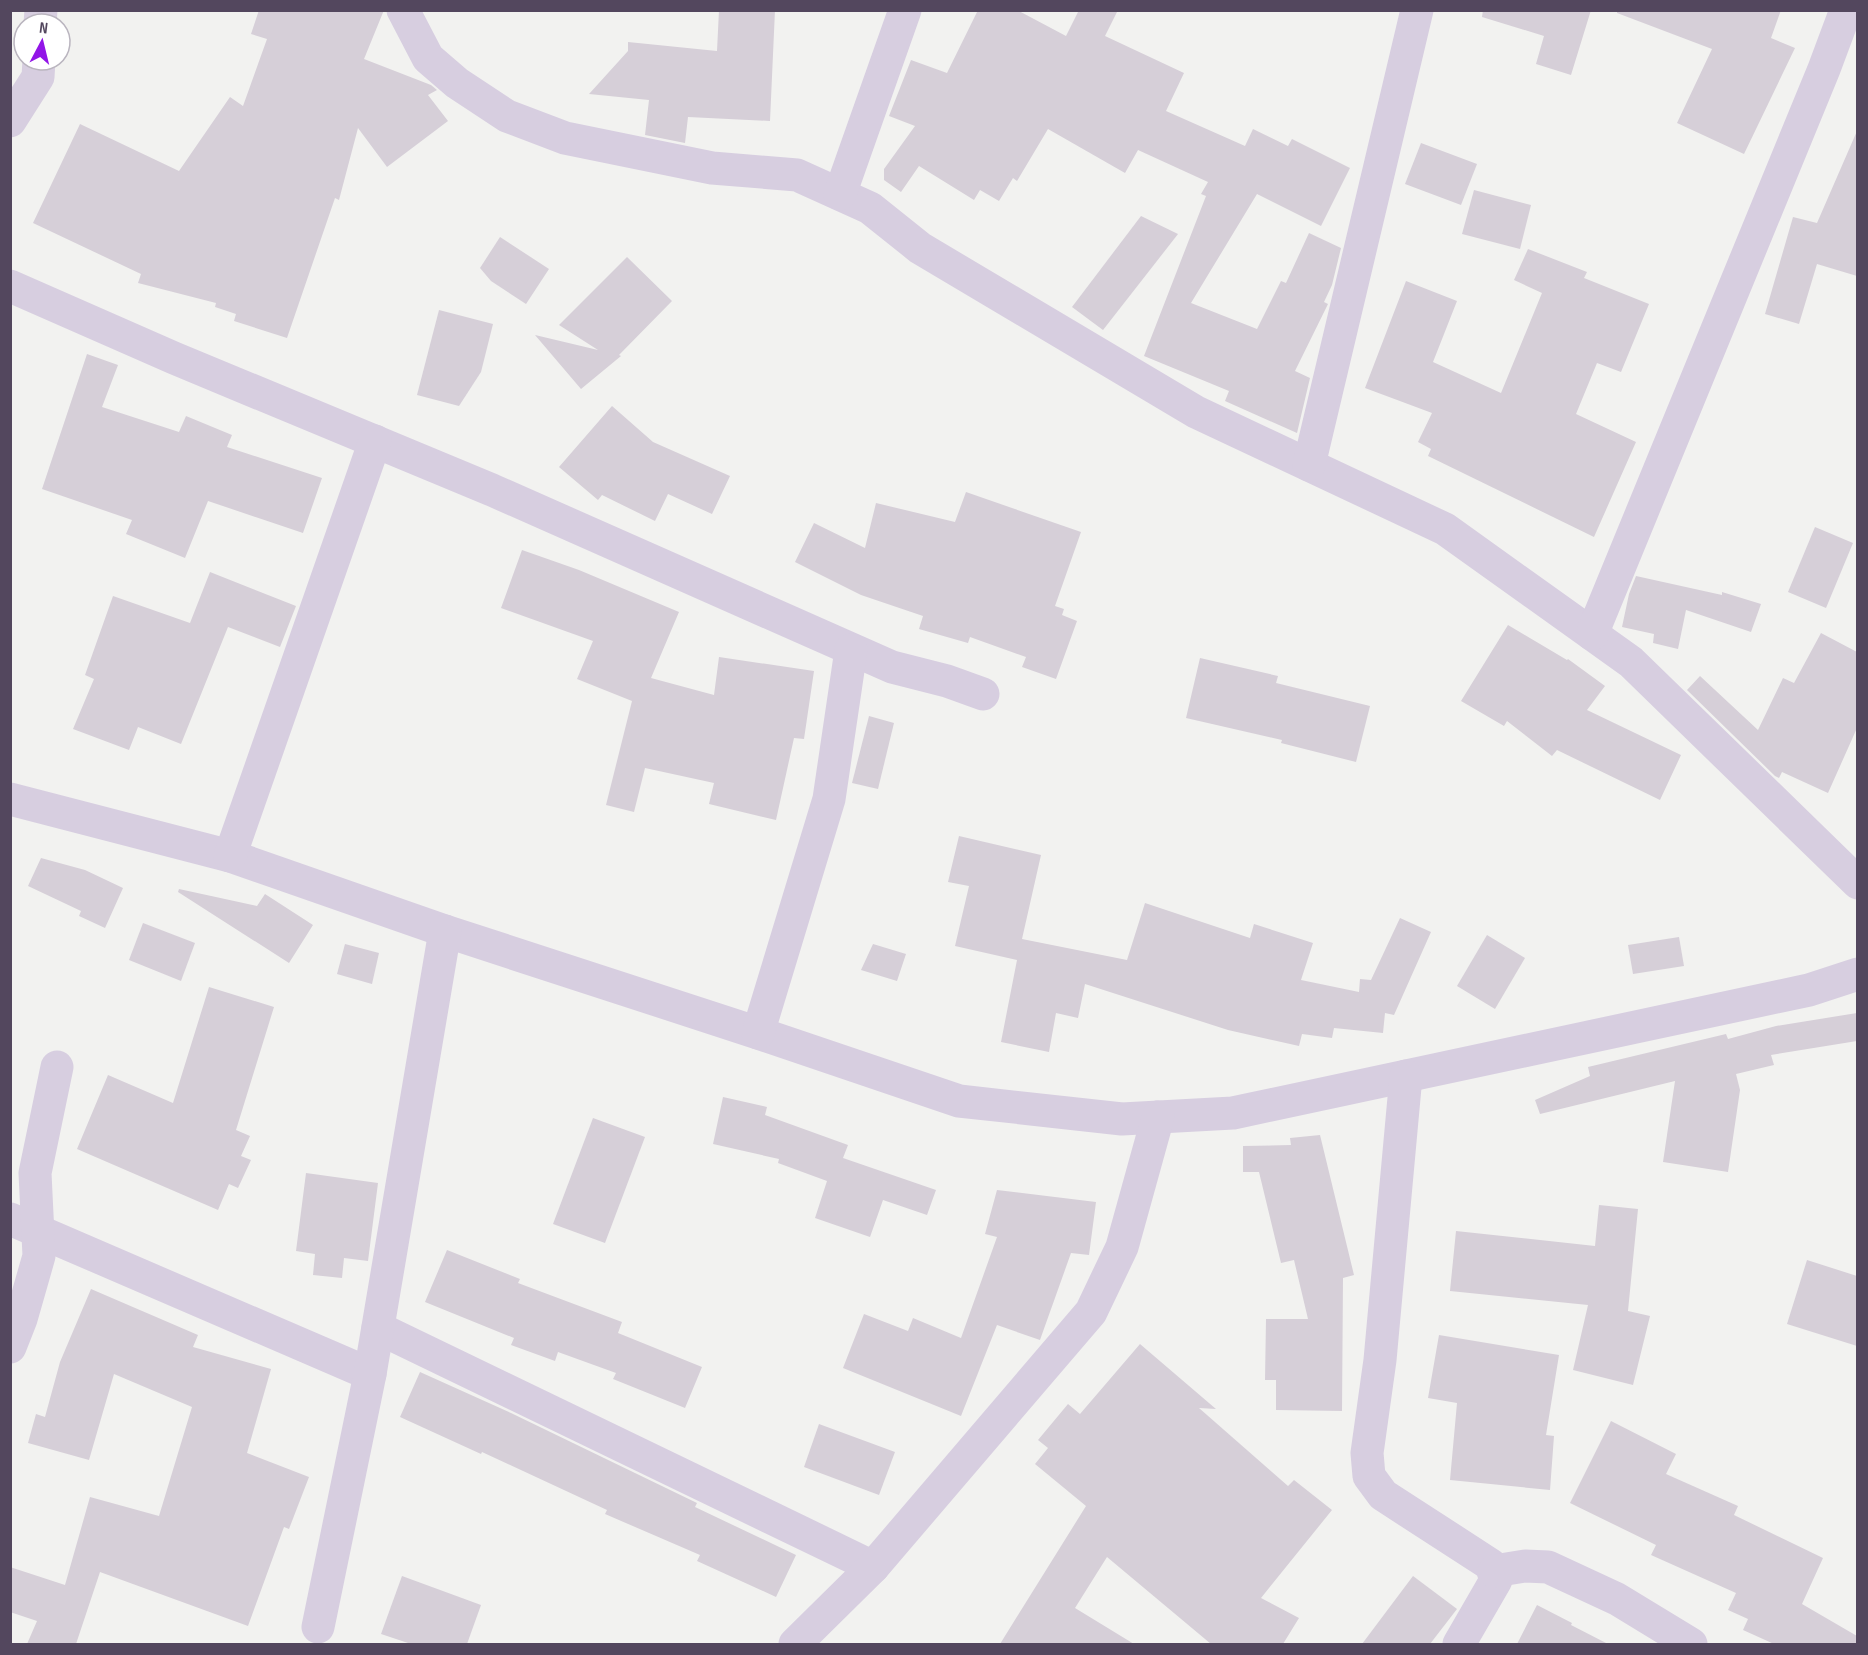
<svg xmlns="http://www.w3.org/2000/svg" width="1868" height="1655" font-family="'Sofia Sans Condensed',sans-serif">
  <rect width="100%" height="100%" fill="#f2f2f0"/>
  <!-- building -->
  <g fill="#d6cfd8">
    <path d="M 259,10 L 384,10 L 364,59 L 431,85 L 437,90 L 428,95 L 448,121 L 387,167 L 358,128 L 339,200 L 335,198 L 287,338 L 234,321 L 236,314 L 215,307 L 216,303 L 138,283 L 141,274 L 33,223 L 80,124 L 179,171 L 230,97 L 243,106 L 267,39 L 251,34 Z"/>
    <path d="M 719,10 L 775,10 L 770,121 L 688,117 L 685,143 L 645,135 L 649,100 L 589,94 L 628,51 L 628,42 L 717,51 Z"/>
    <path d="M 978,10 L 1017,10 L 1066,36 L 1079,10 L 1118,10 L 1105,36 L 1184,73 L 1166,111 L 1245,146 L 1253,129 L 1288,146 L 1292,139 L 1350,168 L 1321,226 L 1257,194 L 1191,303 L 1257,329 L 1281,281 L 1286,283 L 1309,233 L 1341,248 L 1332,285 L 1324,302 L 1328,304 L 1295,371 L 1310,378 L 1297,433 L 1225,401 L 1229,391 L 1144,356 L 1206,196 L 1201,194 L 1208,182 L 1138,150 L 1125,173 L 1048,129 L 1017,181 L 1013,178 L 999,201 L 980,190 L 974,200 L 919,166 L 901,192 L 884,180 L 884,169 L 915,126 L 889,116 L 911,60 L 947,73 Z"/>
    <path d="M 1483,10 L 1591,10 L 1571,75 L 1536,64 L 1544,36 L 1482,17 Z"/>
    <path d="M 1617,10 L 1781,10 L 1771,38 L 1795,48 L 1744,154 L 1677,123 L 1712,49 L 1617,13 Z"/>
    <path d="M 1857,131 L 1857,276 L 1817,264 L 1799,324 L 1765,314 L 1793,217 L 1817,223 Z"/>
    <path d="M 1421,143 L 1477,164 L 1461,205 L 1405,184 Z"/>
    <path d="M 1474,190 L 1531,205 L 1520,249 L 1462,234 Z"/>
    <path d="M 1141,216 L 1178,234 L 1103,330 L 1072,307 Z"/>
    <path d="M 500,237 L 549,269 L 526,304 L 491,281 L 480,268 Z"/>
    <path d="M 1528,249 L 1587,272 L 1584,278 L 1649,304 L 1621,372 L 1597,363 L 1576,414 L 1636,442 L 1594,537 L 1428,456 L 1431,449 L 1418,442 L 1432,413 L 1365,388 L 1406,281 L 1457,301 L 1433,362 L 1501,393 L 1542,293 L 1514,280 Z"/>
    <path d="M 627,257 L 672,301 L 619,355 L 621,356 L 581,389 L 535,335 L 598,350 L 559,325 Z"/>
    <path d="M 439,310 L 493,324 L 481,372 L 459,406 L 417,395 Z"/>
    <path d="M 87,354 L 118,365 L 102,407 L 179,432 L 186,416 L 232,435 L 227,447 L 322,478 L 303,533 L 208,501 L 185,558 L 126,534 L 132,520 L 42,489 Z"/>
    <path d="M 612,406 L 653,442 L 730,476 L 712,514 L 668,494 L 655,521 L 602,495 L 598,500 L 559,467 Z"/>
    <path d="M 966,492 L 1081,532 L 1055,606 L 1064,609 L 1062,615 L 1077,621 L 1056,679 L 1022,667 L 1026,657 L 970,637 L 968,643 L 919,629 L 923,616 L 861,595 L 795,562 L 814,523 L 865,548 L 876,503 L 955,522 Z"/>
    <path d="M 1815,527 L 1853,543 L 1826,608 L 1788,592 Z"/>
    <path d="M 522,550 L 579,570 L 679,612 L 651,678 L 714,695 L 719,657 L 814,671 L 804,739 L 794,738 L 776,820 L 709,804 L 714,783 L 645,768 L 634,812 L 606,805 L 632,701 L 577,679 L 593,641 L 501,608 Z"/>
    <path d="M 210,572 L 296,606 L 280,647 L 228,627 L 181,744 L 138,727 L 129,750 L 73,729 L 94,679 L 85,675 L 113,596 L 190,623 Z"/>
    <path d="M 1636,576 L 1722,595 L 1722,592 L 1761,604 L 1751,632 L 1686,610 L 1678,649 L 1653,643 L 1654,634 L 1622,627 L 1629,594 Z"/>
    <path d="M 1508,625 L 1567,660 L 1568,659 L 1605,686 L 1587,710 L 1681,755 L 1660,800 L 1557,750 L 1552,756 L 1507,721 L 1504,726 L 1461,701 Z"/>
    <path d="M 1821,633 L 1857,652 L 1857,728 L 1828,793 L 1782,772 L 1779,778 L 1775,776 L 1687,690 L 1700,676 L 1758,730 L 1783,678 L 1794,683 Z"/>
    <path d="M 1200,658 L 1278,676 L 1276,683 L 1370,706 L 1356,762 L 1281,743 L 1282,740 L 1186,718 Z"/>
    <path d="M 869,716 L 894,723 L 878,789 L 852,783 Z"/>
    <path d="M 959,836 L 1041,855 L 1022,939 L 1127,960 L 1145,903 L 1250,938 L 1254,924 L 1313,943 L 1301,980 L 1359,992 L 1360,979 L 1371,980 L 1400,918 L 1431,932 L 1394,1015 L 1385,1013 L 1383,1033 L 1334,1028 L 1332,1038 L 1302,1034 L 1299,1046 L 1228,1030 L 1085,984 L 1078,1018 L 1056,1013 L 1049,1052 L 1001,1042 L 1017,960 L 955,946 L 969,886 L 948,882 Z"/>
    <path d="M 41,858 L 85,870 L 123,888 L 105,928 L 79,916 L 81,911 L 28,886 Z"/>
    <path d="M 179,889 L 257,906 L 265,894 L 313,925 L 289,963 L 178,892 Z"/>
    <path d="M 143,923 L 195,943 L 181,981 L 129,960 Z"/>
    <path d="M 1487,935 L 1525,958 L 1495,1009 L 1457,986 Z"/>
    <path d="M 1679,937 L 1684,966 L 1633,974 L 1628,945 Z"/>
    <path d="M 345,944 L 379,953 L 372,984 L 337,974 Z"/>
    <path d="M 873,944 L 906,954 L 897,981 L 861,970 Z"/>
    <path d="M 209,987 L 274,1007 L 236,1130 L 250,1136 L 241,1156 L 251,1160 L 238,1188 L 229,1184 L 218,1210 L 77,1149 L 108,1075 L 173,1103 Z"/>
    <path d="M 1857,1013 L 1857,1041 L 1771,1055 L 1774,1065 L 1736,1074 L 1740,1090 L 1728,1172 L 1663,1162 L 1675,1081 L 1540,1114 L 1535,1100 L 1590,1076 L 1588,1067 L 1726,1034 L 1728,1039 L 1776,1026 Z"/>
    <path d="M 723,1097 L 767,1107 L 765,1115 L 848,1145 L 843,1158 L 936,1190 L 927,1215 L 883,1200 L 870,1237 L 815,1218 L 827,1181 L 778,1163 L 779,1159 L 713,1144 Z"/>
    <path d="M 593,1118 L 645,1137 L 605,1243 L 553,1224 Z"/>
    <path d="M 1320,1135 L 1354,1275 L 1343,1278 L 1342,1411 L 1276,1410 L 1276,1380 L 1265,1380 L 1266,1319 L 1308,1319 L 1294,1260 L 1281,1263 L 1259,1172 L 1243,1172 L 1243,1146 L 1291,1145 L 1290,1138 Z"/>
    <path d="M 306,1173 L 378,1183 L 368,1261 L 344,1258 L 342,1278 L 313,1275 L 315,1254 L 296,1251 Z"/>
    <path d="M 997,1190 L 1096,1202 L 1089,1255 L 1071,1253 L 1040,1340 L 997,1325 L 961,1416 L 843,1368 L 864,1314 L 908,1331 L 913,1318 L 961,1338 L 997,1237 L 985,1234 Z"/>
    <path d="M 1599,1205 L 1638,1209 L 1628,1311 L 1650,1316 L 1633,1385 L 1573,1370 L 1588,1305 L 1450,1291 L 1456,1231 L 1595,1246 Z"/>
    <path d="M 447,1250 L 520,1279 L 518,1283 L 622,1322 L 618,1333 L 702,1367 L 685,1408 L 613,1379 L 616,1373 L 558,1352 L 555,1361 L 511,1345 L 514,1338 L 425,1302 Z"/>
    <path d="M 1807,1260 L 1857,1276 L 1857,1346 L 1787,1324 Z"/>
    <path d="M 91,1289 L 198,1335 L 193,1347 L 271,1369 L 247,1453 L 309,1477 L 289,1529 L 284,1527 L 248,1626 L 100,1572 L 76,1644 L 27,1644 L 37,1621 L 10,1612 L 10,1567 L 65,1585 L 90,1497 L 159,1516 L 192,1407 L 114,1374 L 89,1460 L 28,1443 L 36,1414 L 45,1417 L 60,1362 Z"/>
    <path d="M 1439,1335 L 1559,1355 L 1546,1435 L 1554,1436 L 1550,1490 L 1450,1480 L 1457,1403 L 1428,1398 Z"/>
    <path d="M 1140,1344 L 1216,1409 L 1199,1408 L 1288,1486 L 1294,1480 L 1332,1510 L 1261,1598 L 1299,1618 L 1283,1644 L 1211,1644 L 1107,1557 L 1075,1608 L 1134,1644 L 1000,1644 L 1086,1506 L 1035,1464 L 1048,1448 L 1038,1440 L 1068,1404 L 1080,1414 Z"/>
    <path d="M 420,1372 L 511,1413 L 697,1503 L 695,1507 L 796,1555 L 776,1597 L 697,1561 L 700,1555 L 605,1514 L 607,1510 L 482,1452 L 481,1454 L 400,1417 Z"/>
    <path d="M 1611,1421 L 1676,1454 L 1666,1474 L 1738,1506 L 1734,1515 L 1823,1558 L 1802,1604 L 1857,1636 L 1857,1644 L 1774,1644 L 1743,1630 L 1748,1619 L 1728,1610 L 1736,1593 L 1651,1555 L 1656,1545 L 1570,1503 Z"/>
    <path d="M 819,1424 L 895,1452 L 879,1495 L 804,1467 Z"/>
    <path d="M 402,1576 L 481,1605 L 467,1644 L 411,1644 L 381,1634 Z"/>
    <path d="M 1413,1576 L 1457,1609 L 1430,1644 L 1362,1644 Z"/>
    <path d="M 1537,1605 L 1572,1623 L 1571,1625 L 1608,1644 L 1517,1644 Z"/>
  </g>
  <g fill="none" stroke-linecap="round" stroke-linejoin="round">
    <!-- minor -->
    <g stroke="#d7cee0" stroke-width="33">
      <path d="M 403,10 L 428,58 L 457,83 L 507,116 L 565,138 L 712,168 L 797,175 L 870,208 L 920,248 L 1196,412 L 1445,529 L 1631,662 L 1858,883"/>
      <path d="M 40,24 L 41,10"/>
      <path d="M 10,121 L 38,77 L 39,60"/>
      <path d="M 840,194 L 905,10"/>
      <path d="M 10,286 L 174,358 L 492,490 L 892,667 L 947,681 L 983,694"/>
      <path d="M 1309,465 L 1417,10"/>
      <path d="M 1592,634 L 1824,69 L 1846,10"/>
      <path d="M 10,799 L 230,856 L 445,931 L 758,1033 L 959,1101 L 1122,1119 L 1233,1113 L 1809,990 L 1858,974"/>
      <path d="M 230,856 L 375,441"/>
      <path d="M 758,1033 L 829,799 L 851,650"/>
      <path d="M 1406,1076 L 1380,1360 L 1367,1453 L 1369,1476 L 1383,1495 L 1491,1565 L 1496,1580 L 1459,1644"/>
      <path d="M 10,1219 L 370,1374"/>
      <path d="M 378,1328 L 873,1567"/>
      <path d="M 10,1347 L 21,1319 L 39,1256 L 35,1173 L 57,1067"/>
      <path d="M 1494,1571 L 1525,1566 L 1548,1567 L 1617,1599 L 1691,1644"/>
      <path d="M 318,1627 L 370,1374 L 445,931"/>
      <path d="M 795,1644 L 873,1567 L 1091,1312 L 1122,1247 L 1158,1117"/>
    </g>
  </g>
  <!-- border -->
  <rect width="1868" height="1655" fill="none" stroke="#53475e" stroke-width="24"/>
  <!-- north arrow -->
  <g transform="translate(42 42) rotate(7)"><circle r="28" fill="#ffffff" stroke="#bab5bf" stroke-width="1.5"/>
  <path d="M0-4.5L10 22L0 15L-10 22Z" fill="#9215e7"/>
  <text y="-9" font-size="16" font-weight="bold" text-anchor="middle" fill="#53475e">N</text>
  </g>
</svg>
